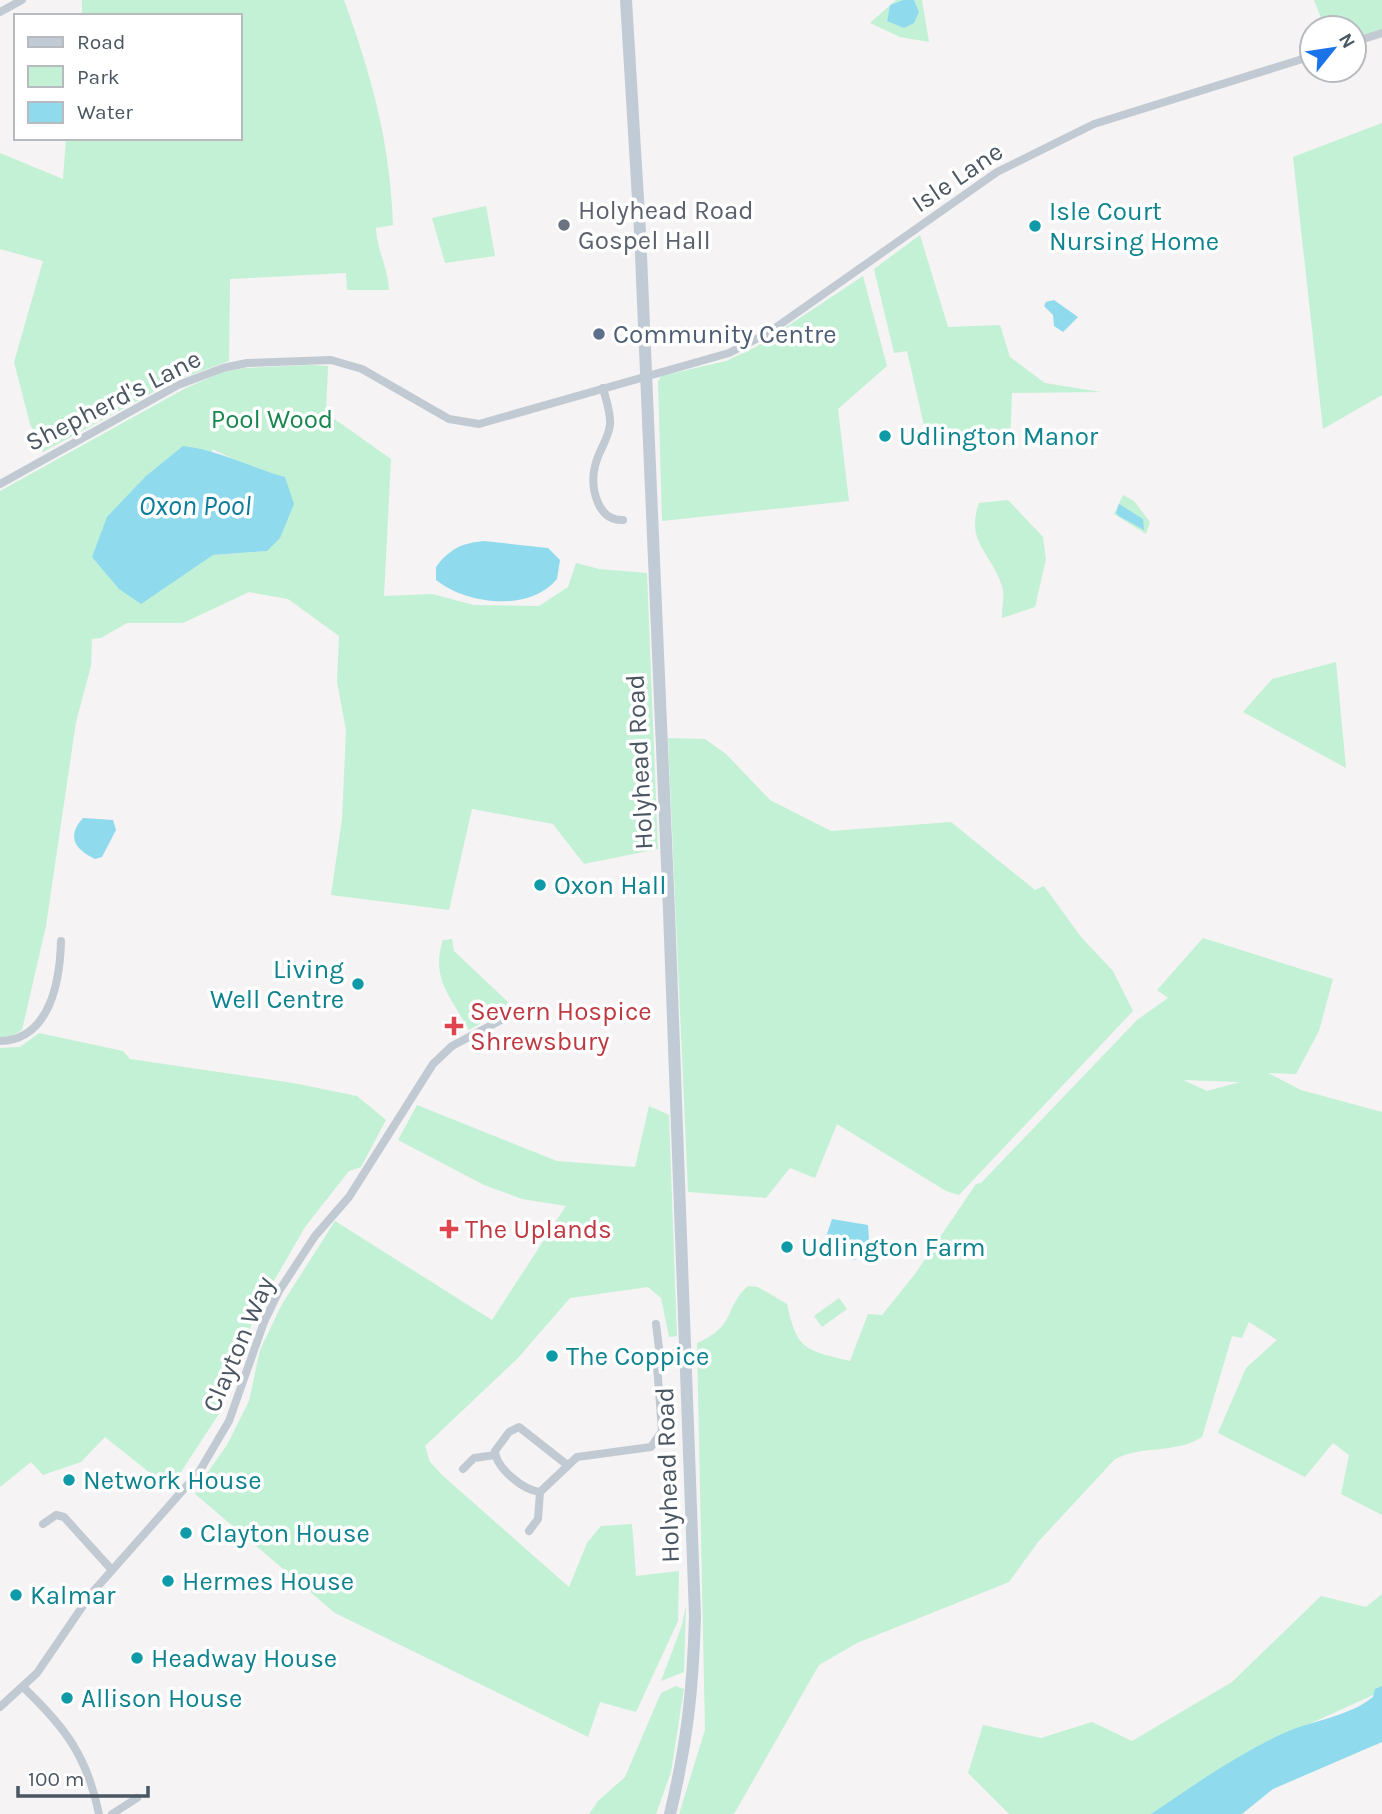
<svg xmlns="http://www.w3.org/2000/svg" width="1382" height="1814" font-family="Karla,sans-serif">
  <rect width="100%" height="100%" fill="#f5f3f3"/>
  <!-- green -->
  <g fill="#c3f1d5" fill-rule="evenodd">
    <path d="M 82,0 L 344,0 C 372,77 390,142 393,225 L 376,228 C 377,251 388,267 389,290 L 347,290 L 346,273 L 230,279 L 229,361 L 174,381 L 43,452 L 30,424 L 14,362 L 43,261 L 0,249 L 0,153 L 63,179 L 66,138 L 240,138 L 240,16 L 82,16 Z"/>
    <path d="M 896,0 L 903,0 L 890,5 L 887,21 L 919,12 L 914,0 L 922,0 L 929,42 L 900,37 L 870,23 Z"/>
    <path d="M 1314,0 L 1382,0 L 1382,29 L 1354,38 L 1354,28 L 1325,28 Z"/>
    <path d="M 1382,123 L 1382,395 L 1323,429 L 1293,157 Z"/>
    <path d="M 486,206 L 495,256 L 445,263 L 432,218 Z"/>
    <path d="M 920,235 L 948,327 L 1000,325 L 1010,357 L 1045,383 L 1101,392 L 1012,393 L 1010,440 L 955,443 L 926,434 L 907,351 L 894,353 L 874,269 Z"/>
    <path d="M 863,276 L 887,366 L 838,409 L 849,501 L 662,521 L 658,382 L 661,376 L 726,361 L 756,347 Z"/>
    <path d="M 310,365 L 328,366 L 326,413 L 391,459 L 384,596 L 432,594 L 474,605 L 539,606 L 568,587 L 576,563 L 599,569 L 647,573 L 658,849 L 584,864 L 553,824 L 472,809 L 449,910 L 331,895 L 342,819 L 346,730 L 337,682 L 339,636 L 288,599 L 249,592 L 183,623 L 127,623 L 101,638 L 92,639 L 91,666 L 76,722 L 46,926 L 22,1030 L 12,1036 L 0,1037 L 0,491 L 184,389 L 220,373 L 244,368 ZM 212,449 L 253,468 L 284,477 L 267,551 L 213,555 Z"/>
    <path d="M 1123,495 L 1134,501 L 1150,522 L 1146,534 L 1114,514 Z"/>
    <path d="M 1008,500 L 1043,537 L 1046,559 L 1035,607 L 1002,618 C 1002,609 1004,598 1003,590 C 995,555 964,544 979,503 Z"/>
    <path d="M 1336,662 L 1346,768 L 1243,712 L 1272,679 Z"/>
    <path d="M 668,738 L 705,739 L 726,754 L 770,800 L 831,831 L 951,822 L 1035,890 L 1044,886 L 1081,937 L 1113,971 L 1133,1011 L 959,1195 L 946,1191 L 837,1124 L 815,1178 L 790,1168 L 766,1198 L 688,1192 Z"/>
    <path d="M 1203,938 L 1333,979 L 1319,1031 L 1296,1074 L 1268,1073 L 1301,1090 L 1382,1112 L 1382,1515 L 1341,1494 L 1349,1455 L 1333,1443 L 1305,1477 L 1218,1433 L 1246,1368 L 1277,1340 L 1249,1322 L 1242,1338 L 1232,1336 L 1202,1437 C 1175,1454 1143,1445 1115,1459 L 1038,1542 L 1009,1582 L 857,1643 L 819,1665 L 734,1814 L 679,1814 L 705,1730 L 697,1343 C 738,1325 723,1308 748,1286 L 758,1287 L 787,1304 C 797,1351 806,1350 850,1361 L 868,1314 L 882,1315 L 915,1274 L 976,1184 L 981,1183 L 1137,1020 L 1168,998 L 1157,990 ZM 1183,1080 L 1240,1082 L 1207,1091 Z"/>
    <path d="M 452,939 L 454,951 L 508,1002 L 503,1011 L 469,1030 C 451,997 430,978 443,940 Z"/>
    <path d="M 39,1033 L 123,1051 L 130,1059 L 293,1083 L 357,1096 L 386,1120 L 361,1167 L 349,1171 L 305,1227 L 256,1312 L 222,1409 L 170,1489 L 105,1437 L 81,1462 L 43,1475 L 31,1462 L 0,1487 L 0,1048 L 20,1047 Z"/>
    <path d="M 417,1105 L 557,1161 L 635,1167 L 649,1106 L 669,1115 L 677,1336 L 669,1337 L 661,1298 L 648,1287 L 570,1298 L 518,1358 L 425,1446 L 430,1462 L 442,1475 L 569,1587 L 587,1543 L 601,1526 L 632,1524 L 636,1576 L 679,1571 L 678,1621 L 636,1712 L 600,1702 L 588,1737 L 335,1613 L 195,1494 L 210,1476 L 207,1473 L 227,1445 L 249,1401 L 260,1350 L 282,1304 L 335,1221 L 492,1320 L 566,1206 L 522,1199 L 484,1185 L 398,1140 Z"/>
    <path d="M 839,1298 L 847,1309 L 822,1327 L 814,1316 Z"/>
    <path d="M 1382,1594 L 1382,1691 L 1252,1750 L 1153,1814 L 1009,1814 L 968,1773 L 983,1725 L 1041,1738 L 1092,1722 L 1132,1741 L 1232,1682 L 1321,1596 L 1366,1607 Z"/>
    <path d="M 686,1606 L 684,1672 L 661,1681 L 682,1625 Z"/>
    <path d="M 676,1686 L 684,1689 L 671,1772 L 656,1814 L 589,1814 L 598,1801 L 625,1777 L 661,1693 Z"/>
  </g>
  <!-- water -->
  <g fill="#90daee">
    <path d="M 903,0 L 914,0 L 919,12 L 914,23 L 904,28 L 887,21 L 890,5 Z"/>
    <path d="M 1054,300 L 1078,317 L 1063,332 L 1054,326 L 1053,315 L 1044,306 L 1046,302 Z"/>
    <path d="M 183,446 C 219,450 249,467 285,477 L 294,504 L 280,538 L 267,551 L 213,555 L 141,604 L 119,589 L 92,557 L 107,517 L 146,476 Z"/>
    <path d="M 1119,504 L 1143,519 L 1144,530 L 1119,516 L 1116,513 Z"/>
    <path d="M 484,541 L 548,548 L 560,560 L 557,579 C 529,613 466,604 436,580 L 436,567 C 449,549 462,543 484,541 Z"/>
    <path d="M 83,818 L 113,820 L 116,830 L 102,857 L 95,859 C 75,849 66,837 83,818 Z"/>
    <path d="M 832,1219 L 868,1225 L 869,1239 L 855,1260 L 841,1257 L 823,1246 Z"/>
    <path d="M 1382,1686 L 1382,1742 L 1273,1789 L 1242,1814 L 1151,1814 C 1194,1785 1236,1755 1284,1733 C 1313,1720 1348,1717 1373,1697 L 1375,1689 Z"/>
  </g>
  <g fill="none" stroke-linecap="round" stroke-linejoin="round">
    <!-- street -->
    <g stroke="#c1cad2" stroke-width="8">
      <path d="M 0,12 L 22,0"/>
      <path d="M 1354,42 L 1382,33"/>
      <path d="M 603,388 C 606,400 611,413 610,425 C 608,440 598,452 595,466 C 590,487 597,521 623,520"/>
      <path d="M 0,484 L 178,385 L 223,368 L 247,363 L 331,360 L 362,369 L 449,419 L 479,424 L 729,353 L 768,333 L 997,172 L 1094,124 L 1312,56"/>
      <path d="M 0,1041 C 50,1040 60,981 61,941"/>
      <path d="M 656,1324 L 660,1356 L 685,1352"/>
      <path d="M 566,1464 L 519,1427 L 509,1432 L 495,1451 C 496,1468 523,1490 540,1492 L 577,1457 L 651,1447 L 662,1431 L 657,1365 L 660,1356"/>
      <path d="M 463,1469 L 474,1458 L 495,1455"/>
      <path d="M 43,1524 L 56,1515 L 64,1517 L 111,1569"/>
      <path d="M 529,1531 L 538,1519 L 540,1492"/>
      <path d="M 23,1687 C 65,1727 87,1756 99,1814"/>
      <path d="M 0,1707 L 37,1673 L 91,1594 L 199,1472 L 229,1421 L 264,1322 L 279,1291 L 315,1236 L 349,1197 L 433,1064 L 452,1046 L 520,1010"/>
      <path d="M 112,1814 L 137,1798"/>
    </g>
    <!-- secondary -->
    <path stroke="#c1cbd6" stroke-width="12" d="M 626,0 L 640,232 L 669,911 L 695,1616 C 693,1689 687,1744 670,1814"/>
  </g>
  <!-- markers -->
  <circle fill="#6b7280" stroke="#fff" stroke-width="2.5" cx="564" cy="225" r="7"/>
  <g fill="#0f9aa8" stroke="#fff" stroke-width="2.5">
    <circle cx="1035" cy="226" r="7"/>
    <circle cx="885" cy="436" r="7"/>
    <circle cx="540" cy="885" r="7"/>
    <circle cx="358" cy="984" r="7"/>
    <circle cx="787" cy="1247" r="7"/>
    <circle cx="552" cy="1356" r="7"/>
    <circle cx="69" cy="1480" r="7"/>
    <circle cx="186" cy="1533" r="7"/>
    <circle cx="168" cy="1581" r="7"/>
    <circle cx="16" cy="1595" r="7"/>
    <circle cx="137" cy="1658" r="7"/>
    <circle cx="67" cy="1698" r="7"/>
  </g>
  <circle fill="#5c6f8a" stroke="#fff" stroke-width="2.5" cx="599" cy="334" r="7"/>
  <g fill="#e0444e" stroke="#fff" stroke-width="2.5">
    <path d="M450.5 1015.5h7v7h7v7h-7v7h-7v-7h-7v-7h7z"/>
    <path d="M445.5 1218.5h7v7h7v7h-7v7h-7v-7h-7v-7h7z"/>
  </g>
  <g text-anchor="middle" stroke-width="7" stroke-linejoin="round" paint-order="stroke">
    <!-- street labels -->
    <g font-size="26" fill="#4a5661" stroke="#fff">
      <text transform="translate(957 177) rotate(-34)" y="9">Isle Lane</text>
      <text transform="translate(113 400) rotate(-27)" y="9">Shepherd's Lane</text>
      <text transform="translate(639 762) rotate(-93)" y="9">Holyhead Road</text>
      <text transform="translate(238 1344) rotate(-67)" y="9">Clayton Way</text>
      <text transform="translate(667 1475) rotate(-92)" y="9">Holyhead Road</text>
    </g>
    <!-- worship labels -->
    <g font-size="26" fill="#5b616d" stroke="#fff" text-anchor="start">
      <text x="578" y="219">Holyhead Road<tspan x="578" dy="30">Gospel Hall</tspan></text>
    </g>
    <!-- culture labels -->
    <g font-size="26" fill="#0d838f" stroke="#fff" text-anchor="start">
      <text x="1049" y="220">Isle Court<tspan x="1049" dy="30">Nursing Home</tspan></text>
      <text x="899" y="445">Udlington Manor</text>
      <text x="554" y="894">Oxon Hall</text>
      <text x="344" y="978" text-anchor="end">Living<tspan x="344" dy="30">Well Centre</tspan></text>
      <text x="801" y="1256">Udlington Farm</text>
      <text x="566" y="1365">The Coppice</text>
      <text x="83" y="1489">Network House</text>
      <text x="200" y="1542">Clayton House</text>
      <text x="182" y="1590">Hermes House</text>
      <text x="30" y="1604">Kalmar</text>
      <text x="151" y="1667">Headway House</text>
      <text x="81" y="1707">Allison House</text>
    </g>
    <!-- service labels -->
    <g font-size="26" fill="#4e5e75" stroke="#fff" text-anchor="start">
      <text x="613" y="343">Community Centre</text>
    </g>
    <!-- park labels -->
    <g font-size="26" fill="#17864f" stroke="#fff">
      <text x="272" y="428">Pool Wood</text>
    </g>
    <!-- health labels -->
    <g font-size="26" fill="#be3a42" stroke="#fff" text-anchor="start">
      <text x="470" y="1020">Severn Hospice<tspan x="470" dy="30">Shrewsbury</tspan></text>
      <text x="465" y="1238">The Uplands</text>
    </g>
    <!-- water labels -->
    <g font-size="28" font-style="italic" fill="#0c7c9b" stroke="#fff">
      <text x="195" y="515">Oxon Pool</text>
    </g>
  </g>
  <!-- legend -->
  <rect x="14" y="14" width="228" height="126" fill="#ffffff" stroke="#b7bbc0" stroke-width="2"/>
  <rect x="28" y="37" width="35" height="10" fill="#c1cbd6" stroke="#b7bbc0" stroke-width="2"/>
  <text x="77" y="49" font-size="21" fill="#4a5661">Road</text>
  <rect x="28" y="66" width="35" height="21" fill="#c3f1d5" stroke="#b7bbc0" stroke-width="2"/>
  <text x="77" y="84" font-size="21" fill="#4a5661">Park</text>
  <rect x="28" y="102" width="35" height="21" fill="#90daee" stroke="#b7bbc0" stroke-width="2"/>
  <text x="77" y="119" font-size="21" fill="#4a5661">Water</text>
  <!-- north arrow -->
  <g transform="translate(1333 49) rotate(60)"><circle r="33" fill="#ffffff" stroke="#b7bbc0" stroke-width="2"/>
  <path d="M0-5L12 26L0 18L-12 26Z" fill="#1a73e8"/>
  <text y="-10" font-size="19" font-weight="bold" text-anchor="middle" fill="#4a5661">N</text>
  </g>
  <!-- scale -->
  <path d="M18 1786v10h130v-10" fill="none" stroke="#4a5661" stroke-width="3.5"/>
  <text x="28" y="1786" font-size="21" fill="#4a5661" stroke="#ffffff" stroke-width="5" paint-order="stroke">100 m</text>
</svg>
